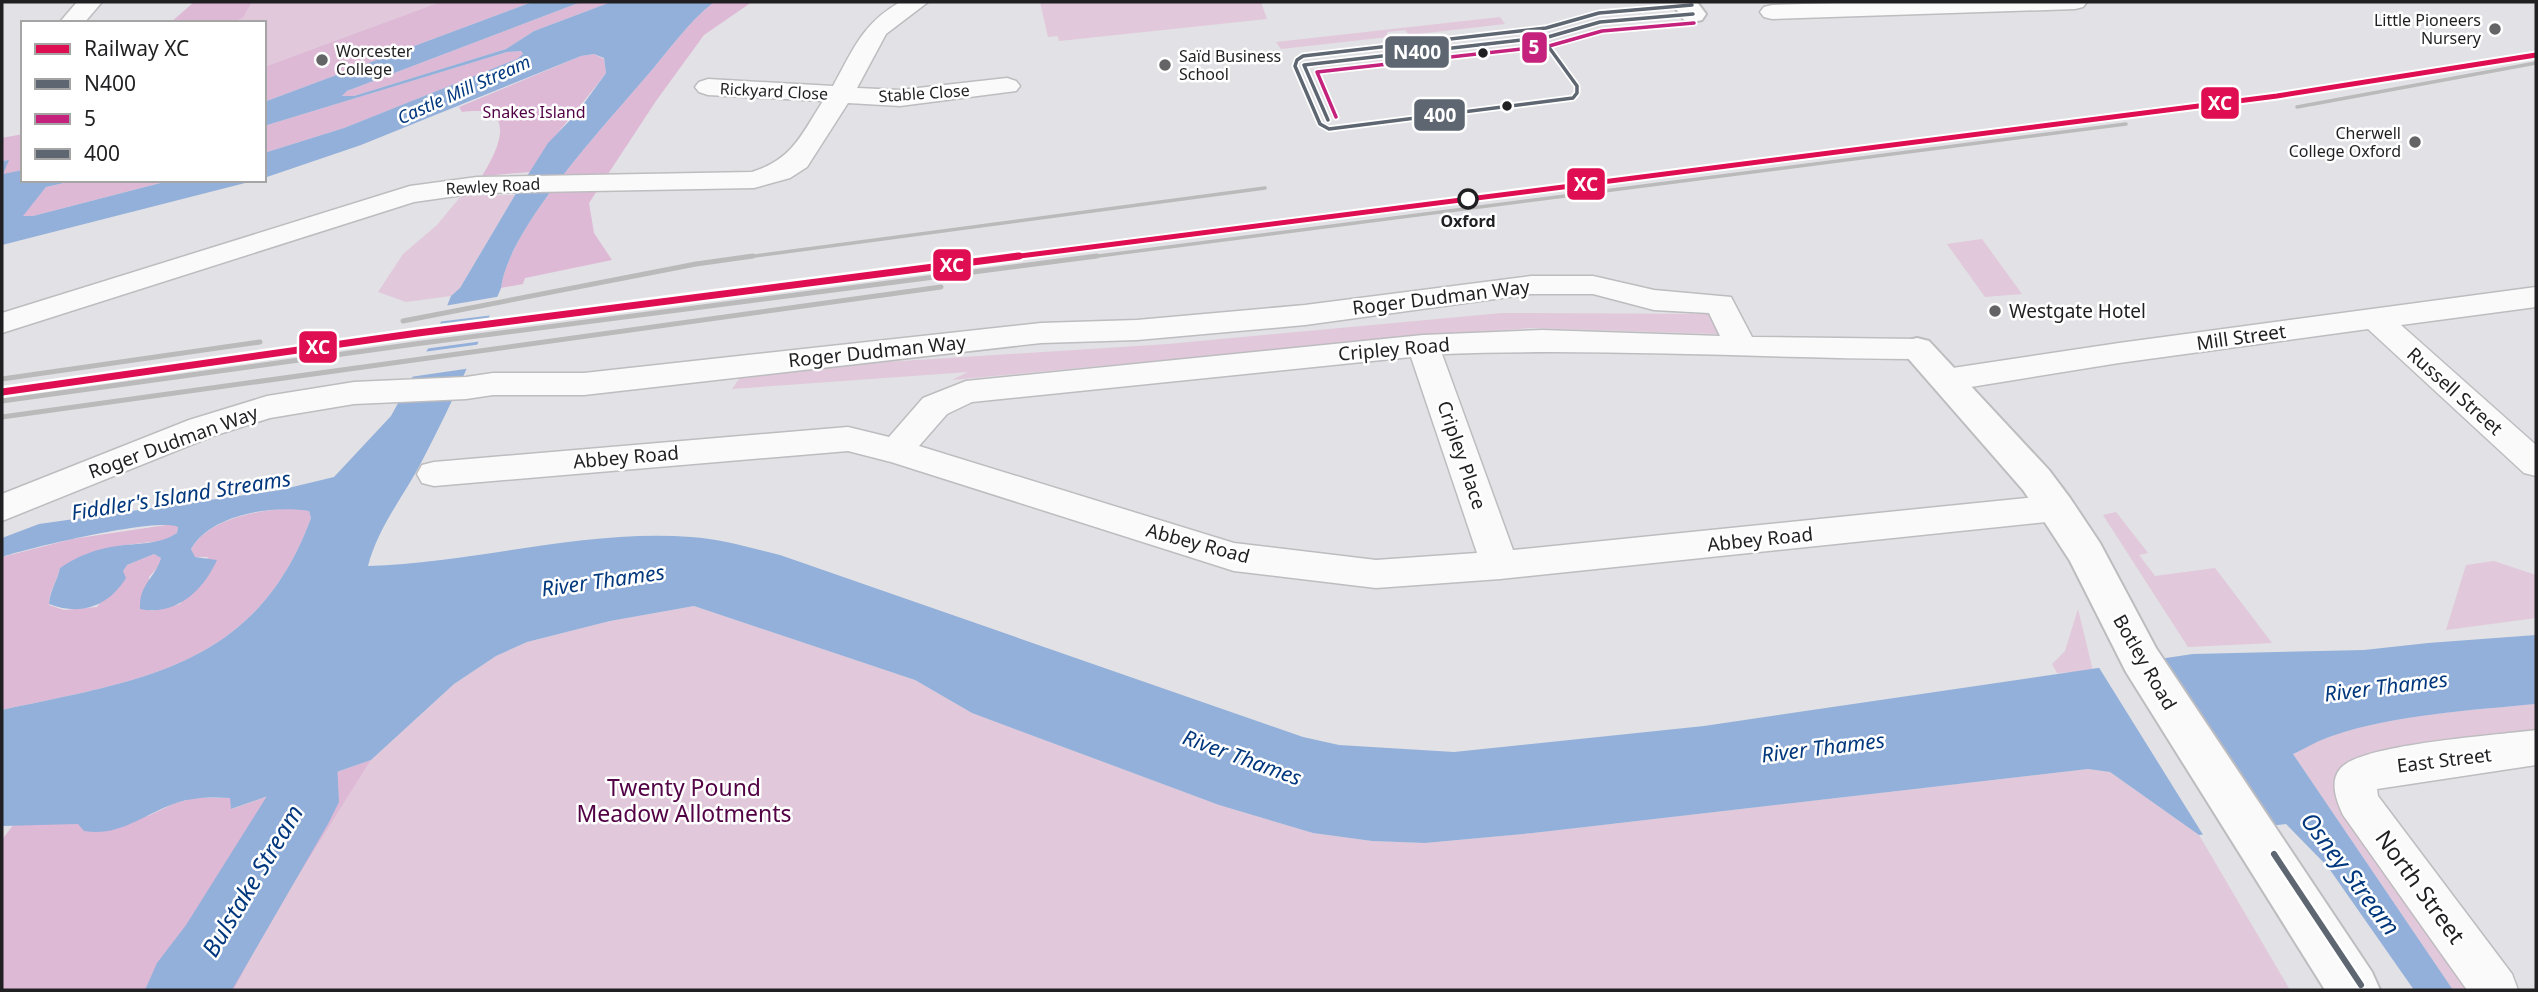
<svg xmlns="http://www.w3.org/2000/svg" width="2538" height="992" font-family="'Noto Sans',sans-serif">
  <rect width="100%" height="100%" fill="#e2e1e5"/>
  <!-- green -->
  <g fill="#e1c8db">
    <path d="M 252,2 L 440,2 L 264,67 L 264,23 L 229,23 L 243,18 Z"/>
    <path d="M 1040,2 L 1261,2 L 1267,19 L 1059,41 L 1058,36 L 1048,37 Z"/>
    <path d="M 1500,17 L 1505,24 L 1409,35 L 1405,30 L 1387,32 L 1388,37 L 1281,49 L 1276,42 Z"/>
    <path d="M 515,195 L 460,288 L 451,296 L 406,302 L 378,292 L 403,254 L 437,225 L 461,196 Z"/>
    <path d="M 1982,239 L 2022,294 L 1985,297 L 1947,244 Z"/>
    <path d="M 1502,313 L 1716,314 L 1719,334 L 1532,328 L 1419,336 L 952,380 L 968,372 L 732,389 L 745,371 L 1168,344 Z"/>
    <path d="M 2116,512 L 2148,553 L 2139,555 L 2155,576 L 2215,568 L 2272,643 L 2188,647 L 2103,515 Z"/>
    <path d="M 2494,561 L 2536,575 L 2536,618 L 2446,630 L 2466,565 Z"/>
    <path d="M 694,606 L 915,680 L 972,713 L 1219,805 L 1313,833 L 1372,841 L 1425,843 L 1533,833 L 2088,769 L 2110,772 L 2199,835 L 2290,990 L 234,990 L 270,921 L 371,760 L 454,684 L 496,656 L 527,642 L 610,621 Z"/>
    <path d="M 2078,609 L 2093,671 L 2057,673 L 2052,664 L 2065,651 Z"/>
    <path d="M 2536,704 L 2536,740 L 2439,752 L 2350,801 L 2485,990 L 2453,990 L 2293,754 C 2305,748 2318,740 2332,736 C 2391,715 2473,710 2536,704 Z"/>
  </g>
  <!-- forest -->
  <g fill="#deb9d6">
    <path d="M 194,2 L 252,2 L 243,18 L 229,23 L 170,23 Z"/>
    <path d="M 440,2 L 532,2 L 264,102 L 264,67 Z"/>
    <path d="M 581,2 L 611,2 L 534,31 L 506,49 L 354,96 L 342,96 L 347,91 Z"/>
    <path d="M 714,2 L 752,2 L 704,35 L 656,101 L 589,203 L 594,233 L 612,260 L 525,278 L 523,284 L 501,288 C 508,229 605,125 645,78 C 668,52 687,23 714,2 Z"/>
    <path d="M 521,51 L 523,54 L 520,58 L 344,128 L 264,153 L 264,126 L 507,52 Z"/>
    <path d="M 594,54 L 604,59 L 606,73 C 581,107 552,136 530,172 L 482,176 C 500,147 519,104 462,112 L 459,107 L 581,56 Z"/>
    <path d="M 23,134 L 23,170 L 2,175 L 8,160 L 2,161 L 2,138 Z"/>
    <path d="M 77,180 L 172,180 L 33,216 L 22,216 L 46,187 Z"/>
    <path d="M 294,508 L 309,511 L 311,518 C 256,668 141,680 2,710 L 2,557 L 72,539 L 173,524 L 178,527 L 177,533 L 167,540 L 118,546 L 60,568 C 57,582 49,590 49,605 L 64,610 L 97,607 L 127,565 L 154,554 L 161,558 L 159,566 L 149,577 L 151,611 L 180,604 L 208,557 L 194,557 L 191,549 C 210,517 260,510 294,508 Z"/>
    <path d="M 371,760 L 270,921 L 234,990 L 2,990 L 2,840 L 13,825 L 79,823 L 148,816 L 175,803 L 195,798 L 231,798 L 232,809 Z"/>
  </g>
  <!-- water -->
  <g fill="#93b0da">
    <path d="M 532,2 L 581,2 L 347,91 L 342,96 L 354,96 L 506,49 L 534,31 L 611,2 L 714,2 C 687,23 668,52 645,78 C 605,125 508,229 501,288 C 477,347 452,404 422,461 C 404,496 378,527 368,566 C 476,563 583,529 691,537 C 721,539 751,548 780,555 L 1303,737 L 1339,745 L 1454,752 L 1704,726 L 2193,654 L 2364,650 L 2428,643 L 2536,635 L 2536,704 C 2473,710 2392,715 2332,736 C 2319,740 2306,748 2293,754 L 2453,990 L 2414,990 L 2328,867 L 2286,824 L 2199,835 L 2110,772 L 2088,769 L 1533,833 L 1425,843 L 1372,841 L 1313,833 L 1219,805 L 972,713 L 915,680 L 694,606 L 610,621 L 527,642 L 496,656 L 454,684 L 371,760 L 231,809 L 230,798 C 212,797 194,797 176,803 C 144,814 120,837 84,831 L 78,824 L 2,826 L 2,710 C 141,680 256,668 311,518 L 309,511 C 273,505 211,514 191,549 L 195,557 L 217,560 C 203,591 176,616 140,609 C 139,583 155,579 161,558 L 154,554 L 127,565 L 123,571 L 126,578 C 108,607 80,616 49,604 C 50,590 57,582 60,568 C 77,556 96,549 117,546 C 137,543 159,545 177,533 L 178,527 C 158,517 28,548 2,557 L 2,538 L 39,524 L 280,490 L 334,477 L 391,416 L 436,334 L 451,296 L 460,288 L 515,195 L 548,143 L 577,113 L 606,73 L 604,58 L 594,54 L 581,56 L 361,145 L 264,178 L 264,153 L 344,128 L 517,59 L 523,54 L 521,51 L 507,52 L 264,126 L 264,102 Z"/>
    <path d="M 9,160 L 3,174 L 23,170 L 23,180 L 77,180 L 46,187 L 23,216 L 33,216 L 172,180 L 257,180 L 2,245 L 2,161 Z"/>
  </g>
  <!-- pier -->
  <g fill="#e2e1e5">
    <path d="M 502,296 L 494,315 L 437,322 L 444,306 Z"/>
    <path d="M 493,317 L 483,341 L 424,349 L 437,324 Z"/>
    <path d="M 482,344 L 472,368 L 410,377 L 423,352 Z"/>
    <path d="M 2164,659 L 2276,829 L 2205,838 L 2098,666 Z"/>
  </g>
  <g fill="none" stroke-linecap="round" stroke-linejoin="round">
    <!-- river -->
    <path fill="#93b0da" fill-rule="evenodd" d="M 300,673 L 324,681 L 334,701 L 339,802 L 328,824 L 232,990 L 145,990 L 157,963 L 186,925 L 267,796 L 266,701 L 276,681 Z"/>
    <!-- minor casing -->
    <g stroke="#bdbcbf" stroke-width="3">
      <g id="minor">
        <path d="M 77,2 L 102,2 L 84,23 L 59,23 Z"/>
        <path d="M 900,2 L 928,2 L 886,34 L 857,88 L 900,90 L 1007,78 L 1016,81 L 1020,86 L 1016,91 L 900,106 L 848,103 L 807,167 L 790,178 L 754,188 L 477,193 L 414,202 L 2,333 L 2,313 L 410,186 L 477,177 L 752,172 C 793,159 801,135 823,101 L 708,95 L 699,92 L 695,87 L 699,82 L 708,79 L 833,86 C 853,50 862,24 900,2 Z"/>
        <path d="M 1869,2 L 2087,2 L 2083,7 L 2075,9 L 1772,19 L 1764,17 L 1760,12 L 1764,7 L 1772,5 Z"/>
        <path d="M 1531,276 L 1593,276 L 1654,290 L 1731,297 L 1752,337 L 1917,339 L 1928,342 L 1933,349 L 1928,356 L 1917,359 C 1759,358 1600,348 1442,354 L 1513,550 L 2056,495 L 2068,499 L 2074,508 L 2068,517 L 2056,521 L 1500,579 L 1376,588 L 1234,571 L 891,462 L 848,451 L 434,486 L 422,483 L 417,474 L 422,465 L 434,462 L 848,427 L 889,437 L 923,398 L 966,381 L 1423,335 L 1542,330 L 1720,336 L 1709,313 L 1654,310 L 1593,294 L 1531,294 L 1305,325 L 1137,340 L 1041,343 L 584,395 L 493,395 L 466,399 L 354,404 L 270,418 L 213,436 L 2,521 L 2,494 L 189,420 L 267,396 L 354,382 L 466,377 L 493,373 L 584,373 L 1041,323 L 1137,320 L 1305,305 ZM 1411,357 L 1477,553 L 1376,560 L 1234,543 L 919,446 L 947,414 L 972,402 Z"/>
        <path d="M 2536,287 L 2536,307 L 2401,325 L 2536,445 L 2536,476 L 2524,473 L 2368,329 L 2119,363 L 1946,391 L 1935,388 L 1930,380 L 1935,372 L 1946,369 L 2119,343 Z"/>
        <path d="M 2536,730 L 2536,765 L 2377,789 L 2378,796 L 2512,974 L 2518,990 L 2467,990 L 2343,815 C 2337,802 2329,782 2340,769 C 2358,744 2500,735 2536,730 Z"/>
      </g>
    </g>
    <!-- primary casing -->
    <g stroke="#bdbcbf" stroke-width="4">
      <g id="primary">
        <path d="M 1671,2 L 1697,2 L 1706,14 L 1702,20 L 1693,22 L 1684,20 Z"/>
        <path d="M 1917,338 L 1929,341 L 2049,470 L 2070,498 L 2100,543 L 2156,648 L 2372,972 L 2380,990 L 2325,990 L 2126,672 L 2070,561 L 2042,518 L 2023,490 L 1900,349 L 1905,341 Z"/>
      </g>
    </g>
    <!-- minor -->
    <use href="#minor" fill="#fbfafb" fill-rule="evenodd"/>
    <!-- primary -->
    <use href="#primary" fill="#fbfafb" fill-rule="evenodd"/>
    <!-- rail-far1 -->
    <g stroke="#bababa" stroke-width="3.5">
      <path d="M 2297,107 L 2536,63"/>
      <path d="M 740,258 L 1265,188"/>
      <path d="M 1083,258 L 2126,124"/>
    </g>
    <!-- rail -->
    <g stroke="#bababa" stroke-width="5">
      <path d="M 403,321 L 696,264 L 753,256"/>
      <path d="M 2,379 L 260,342"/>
      <path d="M 2,401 L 415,344 L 1097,256"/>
      <path d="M 2,417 L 941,287"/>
    </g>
    <!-- bus-1 casing -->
    <g stroke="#fff" stroke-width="7">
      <path id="bus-1" d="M 1328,120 L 1304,65 L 1548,37 L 1600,22 L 1693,14"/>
    </g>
    <!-- bus-2 casing -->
    <g stroke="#fff" stroke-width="7">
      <path id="bus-2" d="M 1336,117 L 1317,72 L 1549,46 L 1602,31 L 1694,23"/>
    </g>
    <!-- bus-3-far1 casing -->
    <g stroke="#fff" stroke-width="7">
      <path id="bus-3-far1" d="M 1548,46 L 1577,86 L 1577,93 L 1573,98 L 1329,129 L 1320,124 L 1295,66 L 1297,60 L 1303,56 L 1546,28 L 1599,13 L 1692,5"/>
    </g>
    <!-- bus-3 casing -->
    <g stroke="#fff" stroke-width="11">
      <path id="bus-3" d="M 2274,854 L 2361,985"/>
    </g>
    <!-- bus-1 -->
    <use href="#bus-1" stroke="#5e6671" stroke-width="3.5"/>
    <!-- bus-2 -->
    <use href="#bus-2" stroke="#c4227d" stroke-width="3.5"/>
    <!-- bus-3-far1 -->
    <use href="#bus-3-far1" stroke="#5e6671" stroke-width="3.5"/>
    <!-- bus-3 -->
    <use href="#bus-3" stroke="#5e6671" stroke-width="6"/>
    <!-- rail-1-far1 casing -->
    <g stroke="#fff" stroke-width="9">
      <path id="rail-1-far1" d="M 1005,258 L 2277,96 L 2536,55"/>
    </g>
    <!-- rail-1 casing -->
    <g stroke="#fff" stroke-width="12">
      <path id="rail-1" d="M 2,392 L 418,333 L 1019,256"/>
    </g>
    <!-- rail-1-far1 -->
    <use href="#rail-1-far1" stroke="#df0d52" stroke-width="5"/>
    <!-- rail-1 -->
    <use href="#rail-1" stroke="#df0d52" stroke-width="7"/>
  </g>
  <!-- markers -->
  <g fill="#646366" stroke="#fff" stroke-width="2.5">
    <circle cx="2495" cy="29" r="7"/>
    <circle cx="322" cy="60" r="7"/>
    <circle cx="1165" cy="65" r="7"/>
    <circle cx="2415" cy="142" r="7"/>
    <circle cx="1995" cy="311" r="7"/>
  </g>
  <g fill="#201f21" stroke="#fff" stroke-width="2.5">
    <circle cx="1483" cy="53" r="6"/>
    <circle cx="1507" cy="106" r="6"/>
  </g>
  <circle fill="#fff" stroke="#201f21" stroke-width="3.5" cx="1468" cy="199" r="9"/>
  <g text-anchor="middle" stroke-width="5" stroke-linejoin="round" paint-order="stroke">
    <!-- far-poi labels -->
    <g font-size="16" fill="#201f21" stroke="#fff" text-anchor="end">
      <text x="2481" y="26">Little Pioneers<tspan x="2481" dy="18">Nursery</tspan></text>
      <text x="336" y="57" text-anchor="start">Worcester<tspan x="336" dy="18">College</tspan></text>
      <text x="1179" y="62" text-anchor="start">Saïd Business<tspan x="1179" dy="18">School</tspan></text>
      <text x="2401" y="139">Cherwell<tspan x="2401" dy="18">College Oxford</tspan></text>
    </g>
    <!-- far-street labels -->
    <g font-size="16" fill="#201f21" stroke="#fff">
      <text transform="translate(774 91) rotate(3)" y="6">Rickyard Close</text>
      <text transform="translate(924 93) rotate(-4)" y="6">Stable Close</text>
      <text transform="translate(493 186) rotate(-3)" y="6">Rewley Road</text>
    </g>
    <!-- far-park labels -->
    <g font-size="16" fill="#510144" stroke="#fff">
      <text x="534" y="118">Snakes Island</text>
    </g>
    <!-- far-stop labels -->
    <g font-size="16" font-weight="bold" fill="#201f21" stroke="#fff">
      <text x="1468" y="227">Oxford</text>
    </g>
    <!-- far-water labels -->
    <g font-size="18" font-style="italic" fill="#00377d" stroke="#fff">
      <text transform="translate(464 90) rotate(-24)" y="6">Castle Mill Stream</text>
    </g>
    <!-- street labels -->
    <g font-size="19" fill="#201f21" stroke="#fff">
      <text transform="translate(1441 297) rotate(-7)" y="7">Roger Dudman Way</text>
      <text transform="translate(2241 337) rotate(-8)" y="7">Mill Street</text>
      <text transform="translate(1394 349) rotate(-5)" y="7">Cripley Road</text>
      <text transform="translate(877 351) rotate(-6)" y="7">Roger Dudman Way</text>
      <text transform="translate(2455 391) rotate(42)" y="7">Russell Street</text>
      <text transform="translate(173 442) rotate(-20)" y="7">Roger Dudman Way</text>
      <text transform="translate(1462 455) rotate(71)" y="7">Cripley Place</text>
      <text transform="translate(626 457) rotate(-5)" y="7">Abbey Road</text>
      <text transform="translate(1760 539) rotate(-6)" y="7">Abbey Road</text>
      <text transform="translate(1198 543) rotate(15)" y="7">Abbey Road</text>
      <text transform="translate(2145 662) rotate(60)" y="7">Botley Road</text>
      <text transform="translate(2444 760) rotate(-7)" y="7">East Street</text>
    </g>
    <!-- poi labels -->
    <g font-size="19" fill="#201f21" stroke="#fff" text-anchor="start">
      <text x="2009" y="318">Westgate Hotel</text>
    </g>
    <!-- water labels -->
    <g font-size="21" font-style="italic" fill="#00377d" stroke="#fff">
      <text transform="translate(181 496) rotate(-9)" y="7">Fiddler's Island Streams</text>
      <text transform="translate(603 581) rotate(-8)" y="7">River Thames</text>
      <text transform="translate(2386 687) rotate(-7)" y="7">River Thames</text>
      <text transform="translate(1823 748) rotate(-7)" y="7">River Thames</text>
      <text transform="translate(1242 758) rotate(20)" y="7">River Thames</text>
    </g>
    <!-- near-park labels -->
    <g font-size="23" fill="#510144" stroke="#fff">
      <text x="684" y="796">Twenty Pound<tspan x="684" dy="26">Meadow Allotments</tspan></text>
    </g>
    <!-- near-street labels -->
    <g font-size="23" fill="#201f21" stroke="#fff">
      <text transform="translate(2420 887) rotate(54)" y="8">North Street</text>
    </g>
    <!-- near-water labels -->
    <g font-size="24" font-style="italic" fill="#00377d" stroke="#fff">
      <text transform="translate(2350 874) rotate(53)" y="8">Osney Stream</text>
      <text transform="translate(253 881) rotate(-59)" y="8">Bulstake Stream</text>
    </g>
  </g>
  <g stroke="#fff" stroke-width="2.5">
    <rect x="1521" y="31" width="27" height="33" rx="7" fill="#c4227d"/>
    <rect x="1384" y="35" width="66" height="34" rx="7" fill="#5e6671"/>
    <rect x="2200" y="86" width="40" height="34" rx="7" fill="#df0d52"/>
    <rect x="1413" y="98" width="53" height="34" rx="7" fill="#5e6671"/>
    <rect x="1566" y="167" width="40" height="34" rx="7" fill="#df0d52"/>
    <rect x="932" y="248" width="40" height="34" rx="7" fill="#df0d52"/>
    <rect x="298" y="330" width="40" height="34" rx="7" fill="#df0d52"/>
  </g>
  <g font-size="19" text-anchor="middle" font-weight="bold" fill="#fff">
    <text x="1534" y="54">5</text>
    <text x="1417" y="59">N400</text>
    <text x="2220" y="110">XC</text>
    <text x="1440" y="122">400</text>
    <text x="1586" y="191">XC</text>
    <text x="952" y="272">XC</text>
    <text x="318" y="354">XC</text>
  </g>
  <!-- border -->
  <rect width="2538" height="992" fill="none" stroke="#201f21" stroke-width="7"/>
  <!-- legend -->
  <rect x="21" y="21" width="245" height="161" fill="#ffffff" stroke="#a6a5a6" stroke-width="2"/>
  <rect x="35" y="44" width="35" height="10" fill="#df0d52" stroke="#a6a5a6" stroke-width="2"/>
  <text x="84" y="56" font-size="21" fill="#201f21">Railway XC</text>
  <rect x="35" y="79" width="35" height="10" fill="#5e6671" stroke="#a6a5a6" stroke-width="2"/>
  <text x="84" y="91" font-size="21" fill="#201f21">N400</text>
  <rect x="35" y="114" width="35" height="10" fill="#c4227d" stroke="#a6a5a6" stroke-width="2"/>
  <text x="84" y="126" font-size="21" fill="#201f21">5</text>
  <rect x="35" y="149" width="35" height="10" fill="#5e6671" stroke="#a6a5a6" stroke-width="2"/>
  <text x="84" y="161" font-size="21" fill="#201f21">400</text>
</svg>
